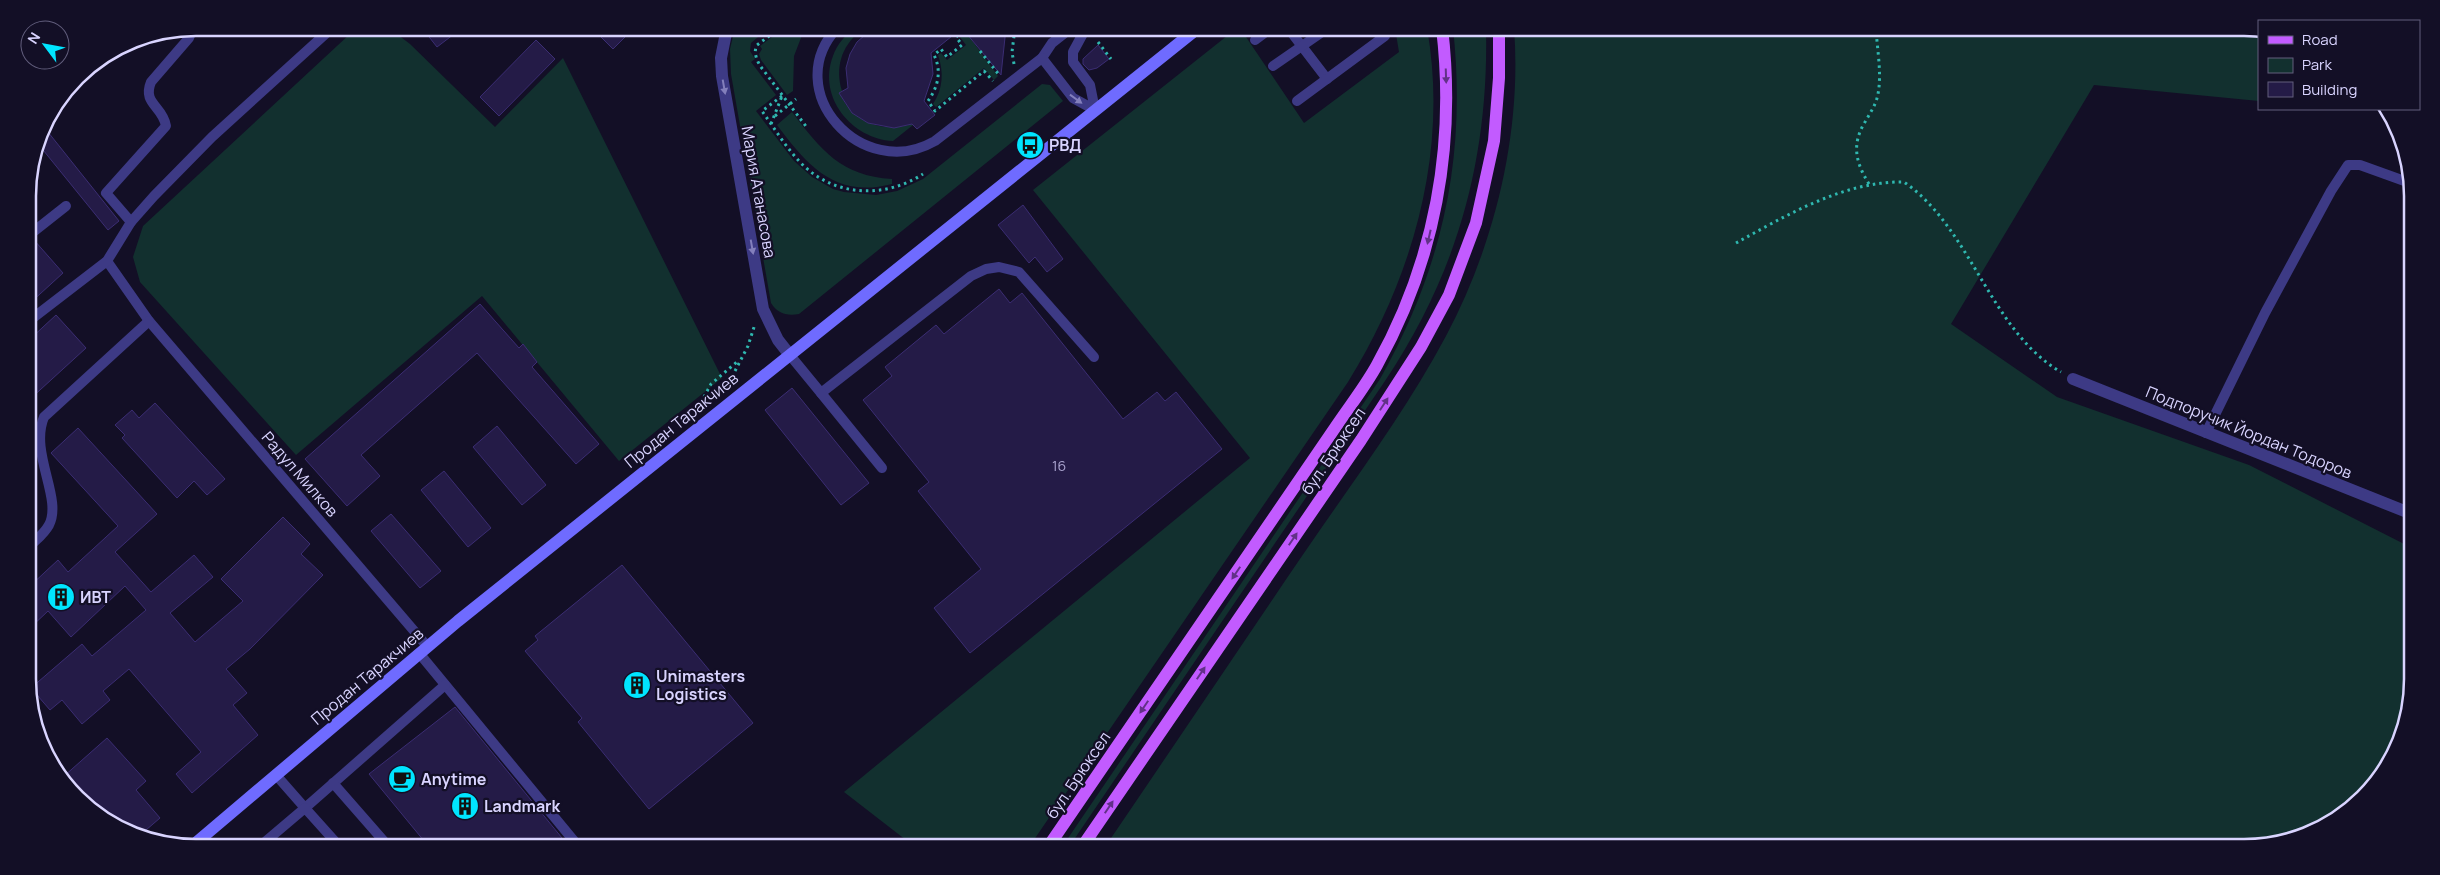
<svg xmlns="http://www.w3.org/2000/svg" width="2440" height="875" font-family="Manrope,sans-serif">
  <rect width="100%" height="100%" fill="#130f26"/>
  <!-- green -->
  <g fill="#12302f">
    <path d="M 368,28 L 389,28 L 410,44 L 495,127 L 563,58 L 722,378 L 619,461 L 482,296 L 296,455 L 140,282 L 133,257 L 143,226 L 351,33 Z"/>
    <path d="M 735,28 L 761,28 L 764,32 L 751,43 L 750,51 L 755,59 L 751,62 L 776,95 L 756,111 L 794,161 L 812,177 L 833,189 L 844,192 L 876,195 L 897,191 L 923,179 L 1042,84 L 1050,85 L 1063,101 L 799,314 C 787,316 778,314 771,303 L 731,74 L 730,49 Z"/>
    <path d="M 795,28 L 802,28 L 804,30 L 794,56 L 793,91 L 787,95 L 761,60 L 759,54 L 762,49 L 760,46 L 780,31 L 782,34 L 787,30 L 790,34 Z"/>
    <path d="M 854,28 L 860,31 C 841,47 835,68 842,91 L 840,93 C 852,123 883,133 912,124 L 913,125 L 893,141 C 852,139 817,97 833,56 C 837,44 845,36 854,28 Z"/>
    <path d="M 1237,28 L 1240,28 L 1304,123 L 1399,52 L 1395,28 L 1427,28 C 1449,151 1413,277 1348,382 L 1029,847 L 915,847 L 844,792 L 1250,458 L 1033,190 Z"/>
    <path d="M 1453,28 L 1486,28 C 1489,158 1458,272 1385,381 L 1069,847 L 1062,847 L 1380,379 C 1443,267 1467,156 1453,28 Z"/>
    <path d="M 1514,28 L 2243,28 L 2259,30 L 2259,101 L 2094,85 L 1951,324 L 2057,397 L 2249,465 L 2412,548 L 2412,678 L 2404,732 L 2384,773 L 2347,812 L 2308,835 L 2254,847 L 1105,847 C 1171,750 1236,653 1302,556 C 1351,484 1405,413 1446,336 C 1495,244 1522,132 1514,28 Z"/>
    <path d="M 966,32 L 998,76 L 994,80 L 984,68 L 936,107 L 933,104 C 943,89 944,72 938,55 L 941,53 L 947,60 L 966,45 L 960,37 Z"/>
    <path d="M 792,112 C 821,150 841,176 892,179 L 892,184 C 835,199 807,165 777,125 Z"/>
  </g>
  <!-- building -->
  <g fill="#241b47" stroke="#3b2d73">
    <path d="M 422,28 L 462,28 L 437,47 Z"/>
    <path d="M 592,28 L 634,28 L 613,49 Z"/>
    <path d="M 873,28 L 1006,28 L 1001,75 L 962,28 L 931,53 L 933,74 L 924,101 L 935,115 L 917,129 L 912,124 L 894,128 L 868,123 L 852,113 L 839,93 L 848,88 L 846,68 L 850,54 L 857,42 Z"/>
    <path d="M 536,40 L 555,59 L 499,116 L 480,97 Z"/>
    <path d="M 1098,45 L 1109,59 L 1097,68 L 1089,70 L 1083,64 L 1083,59 Z"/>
    <path d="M 44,127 L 119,221 L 108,230 L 39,145 Z"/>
    <path d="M 1023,205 L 1063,259 L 1047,272 L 1035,257 L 1029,263 L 998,225 Z"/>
    <path d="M 34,240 L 63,273 L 29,304 L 28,243 Z"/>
    <path d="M 999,289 L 1010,303 L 1022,293 L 1123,419 L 1157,392 L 1165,401 L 1176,392 L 1222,449 L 970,653 L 934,608 L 981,569 L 918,491 L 929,482 L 863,400 L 892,376 L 885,367 L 936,325 L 944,334 Z"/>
    <path d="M 480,304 L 519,348 L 523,344 L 537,362 L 532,367 L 599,444 L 576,464 L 477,353 L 361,455 L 380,476 L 347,506 L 305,459 Z"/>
    <path d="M 56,315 L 86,348 L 29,400 L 29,340 Z"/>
    <path d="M 792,388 L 869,483 L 841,505 L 765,410 Z"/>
    <path d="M 155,403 L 225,479 L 207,495 L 194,481 L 177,498 L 122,438 L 125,435 L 115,425 L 132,410 L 139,418 Z"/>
    <path d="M 497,426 L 546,485 L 522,505 L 473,447 Z"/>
    <path d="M 78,428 L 157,514 L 115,552 L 151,592 L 194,555 L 213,577 L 170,613 L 195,642 L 243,601 L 221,579 L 283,517 L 310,544 L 301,554 L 323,575 L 250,649 L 226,669 L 247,693 L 233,705 L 258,735 L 192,793 L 176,774 L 201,752 L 129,669 L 103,691 L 110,700 L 82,724 L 62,700 L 50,710 L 31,688 L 82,644 L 92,656 L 146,610 L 125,586 L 71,637 L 48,611 L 30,628 L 30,586 L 58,560 L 68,572 L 118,526 L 51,453 Z"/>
    <path d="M 444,471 L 491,528 L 468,547 L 421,490 Z"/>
    <path d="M 391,514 L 441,571 L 420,588 L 371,531 Z"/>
    <path d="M 622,565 L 753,723 L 649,809 L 578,722 L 582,718 L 525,651 L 538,640 L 535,636 Z"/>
    <path d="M 455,707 L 562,838 L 551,847 L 429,847 L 369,774 Z"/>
    <path d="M 107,738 L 146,781 L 136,790 L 160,818 L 139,836 L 70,790 L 63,777 Z"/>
  </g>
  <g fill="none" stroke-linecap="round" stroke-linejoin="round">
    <!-- path -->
    <g stroke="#2fb8b0" stroke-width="3" stroke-dasharray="2.5 4" stroke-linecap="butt">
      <path d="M 770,28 L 774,32"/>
      <path d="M 780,28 L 757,45 C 753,52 757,61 761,67 L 808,129"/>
      <path d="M 859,28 L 860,28"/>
      <path d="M 963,31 L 956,37 L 962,45 L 947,57 L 941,49 L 934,55 C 942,71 938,87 928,101 L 935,111 L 984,71 L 993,81"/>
      <path d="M 1098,42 L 1111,59"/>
      <path d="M 980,51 L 1000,76"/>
      <path d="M 1014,64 L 1012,52 L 1015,28"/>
      <path d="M 782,96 L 762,111 C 775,129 788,151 805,167 C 838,197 886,198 923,174"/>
      <path d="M 775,116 L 796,99"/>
      <path d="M 771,124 L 782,96"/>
      <path d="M 1869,184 C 1856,163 1851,145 1865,122 C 1870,113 1876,105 1878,94 C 1882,73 1877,49 1876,28"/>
      <path d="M 1736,243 C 1787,215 1844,181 1904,182 C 1972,229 1990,331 2061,372"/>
      <path d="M 735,371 L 748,346 L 755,324"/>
      <path d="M 704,397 L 711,384 L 738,361"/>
    </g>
    <!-- lane -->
    <g stroke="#3d3a85" stroke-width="10">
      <path d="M 837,28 C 779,91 862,183 935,141 L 1042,58 L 1052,43 L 1071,28"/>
      <path d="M 1086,28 L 1073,52 L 1073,62 L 1090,85 L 1095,110"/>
      <path d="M 1288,28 L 1327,79"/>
      <path d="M 1255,40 L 1271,28"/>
      <path d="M 1042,58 L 1073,98 L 1095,110"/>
      <path d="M 1273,66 L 1328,28"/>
      <path d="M 1297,101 L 1385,36"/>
      <path d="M 131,222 L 106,193 L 166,126 C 163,106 142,104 151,82 L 189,38 L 193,28"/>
      <path d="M 28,236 L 66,206"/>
      <path d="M 107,261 L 149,321 L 427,646"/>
      <path d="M 29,321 L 107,261 L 131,222 L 154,196 L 212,137 L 332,28"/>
      <path d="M 789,354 L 821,393 L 971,276 L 986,269 L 999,267 L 1019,272 L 1094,357"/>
      <path d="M 821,393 L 882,468"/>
      <path d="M 2206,433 L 2265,313 L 2331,191 L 2348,165 L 2360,165 L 2410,183"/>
      <path d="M 30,546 C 37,539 44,534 49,525 C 63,498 29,453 44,417 L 149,321"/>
      <path d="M 419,653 L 579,847"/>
      <path d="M 276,775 L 305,808 L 445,685"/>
      <path d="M 333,783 L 389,847"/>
      <path d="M 259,847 L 305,808 L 340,847"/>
    </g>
    <!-- street -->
    <g stroke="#3d3a85" stroke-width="12">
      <path d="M 727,28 L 721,58 L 722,76 L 763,309 L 778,340 L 789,354"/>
      <path d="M 2073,379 L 2412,514"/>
    </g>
    <!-- secondary -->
    <path stroke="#6f6bff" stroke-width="12" d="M 191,847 L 458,621 L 1198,28"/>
    <!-- primary -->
    <g stroke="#c25bff" stroke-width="12">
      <path d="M 1048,847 L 1339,422 C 1352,403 1366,385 1377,365 C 1435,261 1456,145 1442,28"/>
      <path d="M 1082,847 L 1361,440 L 1421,347 L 1449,295 L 1476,223 L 1494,141 L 1499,78 L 1499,28"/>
    </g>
  </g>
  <!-- one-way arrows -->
  <defs><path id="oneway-solid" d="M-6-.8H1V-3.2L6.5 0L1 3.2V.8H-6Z" transform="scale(1.25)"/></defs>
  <g fill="#623188">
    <use href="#oneway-solid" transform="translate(1446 76) rotate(88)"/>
    <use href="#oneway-solid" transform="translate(1429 237) rotate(103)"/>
    <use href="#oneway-solid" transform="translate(1384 404) rotate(-57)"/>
    <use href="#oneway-solid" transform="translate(1293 539) rotate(-56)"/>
    <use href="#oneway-solid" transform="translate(1236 573) rotate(124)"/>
    <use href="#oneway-solid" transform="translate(1201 673) rotate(-56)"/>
    <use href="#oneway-solid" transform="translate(1144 707) rotate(124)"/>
    <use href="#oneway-solid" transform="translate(1109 807) rotate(-56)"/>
  </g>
  <g fill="#837fbc">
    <use href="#oneway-solid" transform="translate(724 87) rotate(80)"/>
    <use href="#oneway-solid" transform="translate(1076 99) rotate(36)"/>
    <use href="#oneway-solid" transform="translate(752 247) rotate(80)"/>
  </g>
  <!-- icons -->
  <defs>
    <g id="bus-disc" transform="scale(1.4375)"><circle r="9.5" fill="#00e5ff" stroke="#130f26"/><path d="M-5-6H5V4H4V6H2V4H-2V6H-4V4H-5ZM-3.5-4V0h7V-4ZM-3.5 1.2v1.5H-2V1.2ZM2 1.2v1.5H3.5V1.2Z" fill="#111"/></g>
    <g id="building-disc" transform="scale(1.4375)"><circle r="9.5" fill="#00e5ff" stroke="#130f26"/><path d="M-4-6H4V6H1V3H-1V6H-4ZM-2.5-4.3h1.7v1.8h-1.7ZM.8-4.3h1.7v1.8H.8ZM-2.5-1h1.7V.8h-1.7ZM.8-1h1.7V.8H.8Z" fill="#111"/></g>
    <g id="cafe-disc" transform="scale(1.4375)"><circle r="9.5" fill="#00e5ff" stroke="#130f26"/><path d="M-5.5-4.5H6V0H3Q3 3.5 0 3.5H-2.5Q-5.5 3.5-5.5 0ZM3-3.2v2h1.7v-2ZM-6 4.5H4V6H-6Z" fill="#111"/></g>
  </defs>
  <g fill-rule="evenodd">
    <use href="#bus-disc" x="1030" y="145"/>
    <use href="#building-disc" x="61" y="597"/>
    <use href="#building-disc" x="637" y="685"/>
    <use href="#cafe-disc" x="402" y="779"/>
    <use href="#building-disc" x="465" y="806"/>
  </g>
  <g text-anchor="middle" stroke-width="4.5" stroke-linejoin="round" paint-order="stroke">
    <!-- number labels -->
    <g font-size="14" fill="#aca6d1">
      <text x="1059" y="471">16</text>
    </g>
    <!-- poi labels -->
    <g font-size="16" font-weight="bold" fill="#d9d4ff" stroke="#130f26" text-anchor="start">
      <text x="1049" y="151">РВД</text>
      <text x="80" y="603">ИВТ</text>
      <text x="656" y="682">Unimasters<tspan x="656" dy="18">Logistics</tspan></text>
      <text x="421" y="785">Anytime</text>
      <text x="484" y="812">Landmark</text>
    </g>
    <!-- street labels -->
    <g font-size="16" fill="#d9d4ff" stroke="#130f26">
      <text transform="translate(759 192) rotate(80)" y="6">Мария Атанасова</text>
      <text transform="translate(681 420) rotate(-39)" y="6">Продан Таракчиев</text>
      <text transform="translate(2249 432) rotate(22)" y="6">Подпоручик Йордан Тодоров</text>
      <text transform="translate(1333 451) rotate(-56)" y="6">бул. Брюксел</text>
      <text transform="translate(300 474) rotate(49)" y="6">Радул Милков</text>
      <text transform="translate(367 676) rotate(-40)" y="6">Продан Таракчиев</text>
      <text transform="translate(1078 775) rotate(-56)" y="6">бул. Брюксел</text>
    </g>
  </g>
  <!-- crop -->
  <path d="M0 0H2440V875H0ZM196 36H2244A160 160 0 0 1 2404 196V679A160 160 0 0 1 2244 839H196A160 160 0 0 1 36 679V196A160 160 0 0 1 196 36Z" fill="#130f26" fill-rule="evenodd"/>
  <path fill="none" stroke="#d9d4ff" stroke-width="2.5" d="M196 36H2244A160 160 0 0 1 2404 196V679A160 160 0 0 1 2244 839H196A160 160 0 0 1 36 679V196A160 160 0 0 1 196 36Z"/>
  <!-- legend -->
  <rect x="2258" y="20" width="162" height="90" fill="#130f26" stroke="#625e7d"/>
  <rect x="2268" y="36" width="25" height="8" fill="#c25bff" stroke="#625e7d"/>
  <text x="2302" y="45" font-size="15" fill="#d9d4ff">Road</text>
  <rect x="2268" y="58" width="25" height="15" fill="#12302f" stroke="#625e7d"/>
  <text x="2302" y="70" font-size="15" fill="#d9d4ff">Park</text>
  <rect x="2268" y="82" width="25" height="15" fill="#241b47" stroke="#625e7d"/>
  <text x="2302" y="95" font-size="15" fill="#d9d4ff">Building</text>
  <!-- north arrow -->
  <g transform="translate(45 45) rotate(302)"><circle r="24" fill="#130f26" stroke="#625e7d"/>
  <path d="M0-4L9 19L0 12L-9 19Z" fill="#00e5ff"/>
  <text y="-8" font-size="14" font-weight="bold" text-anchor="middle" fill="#d9d4ff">N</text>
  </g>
</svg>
